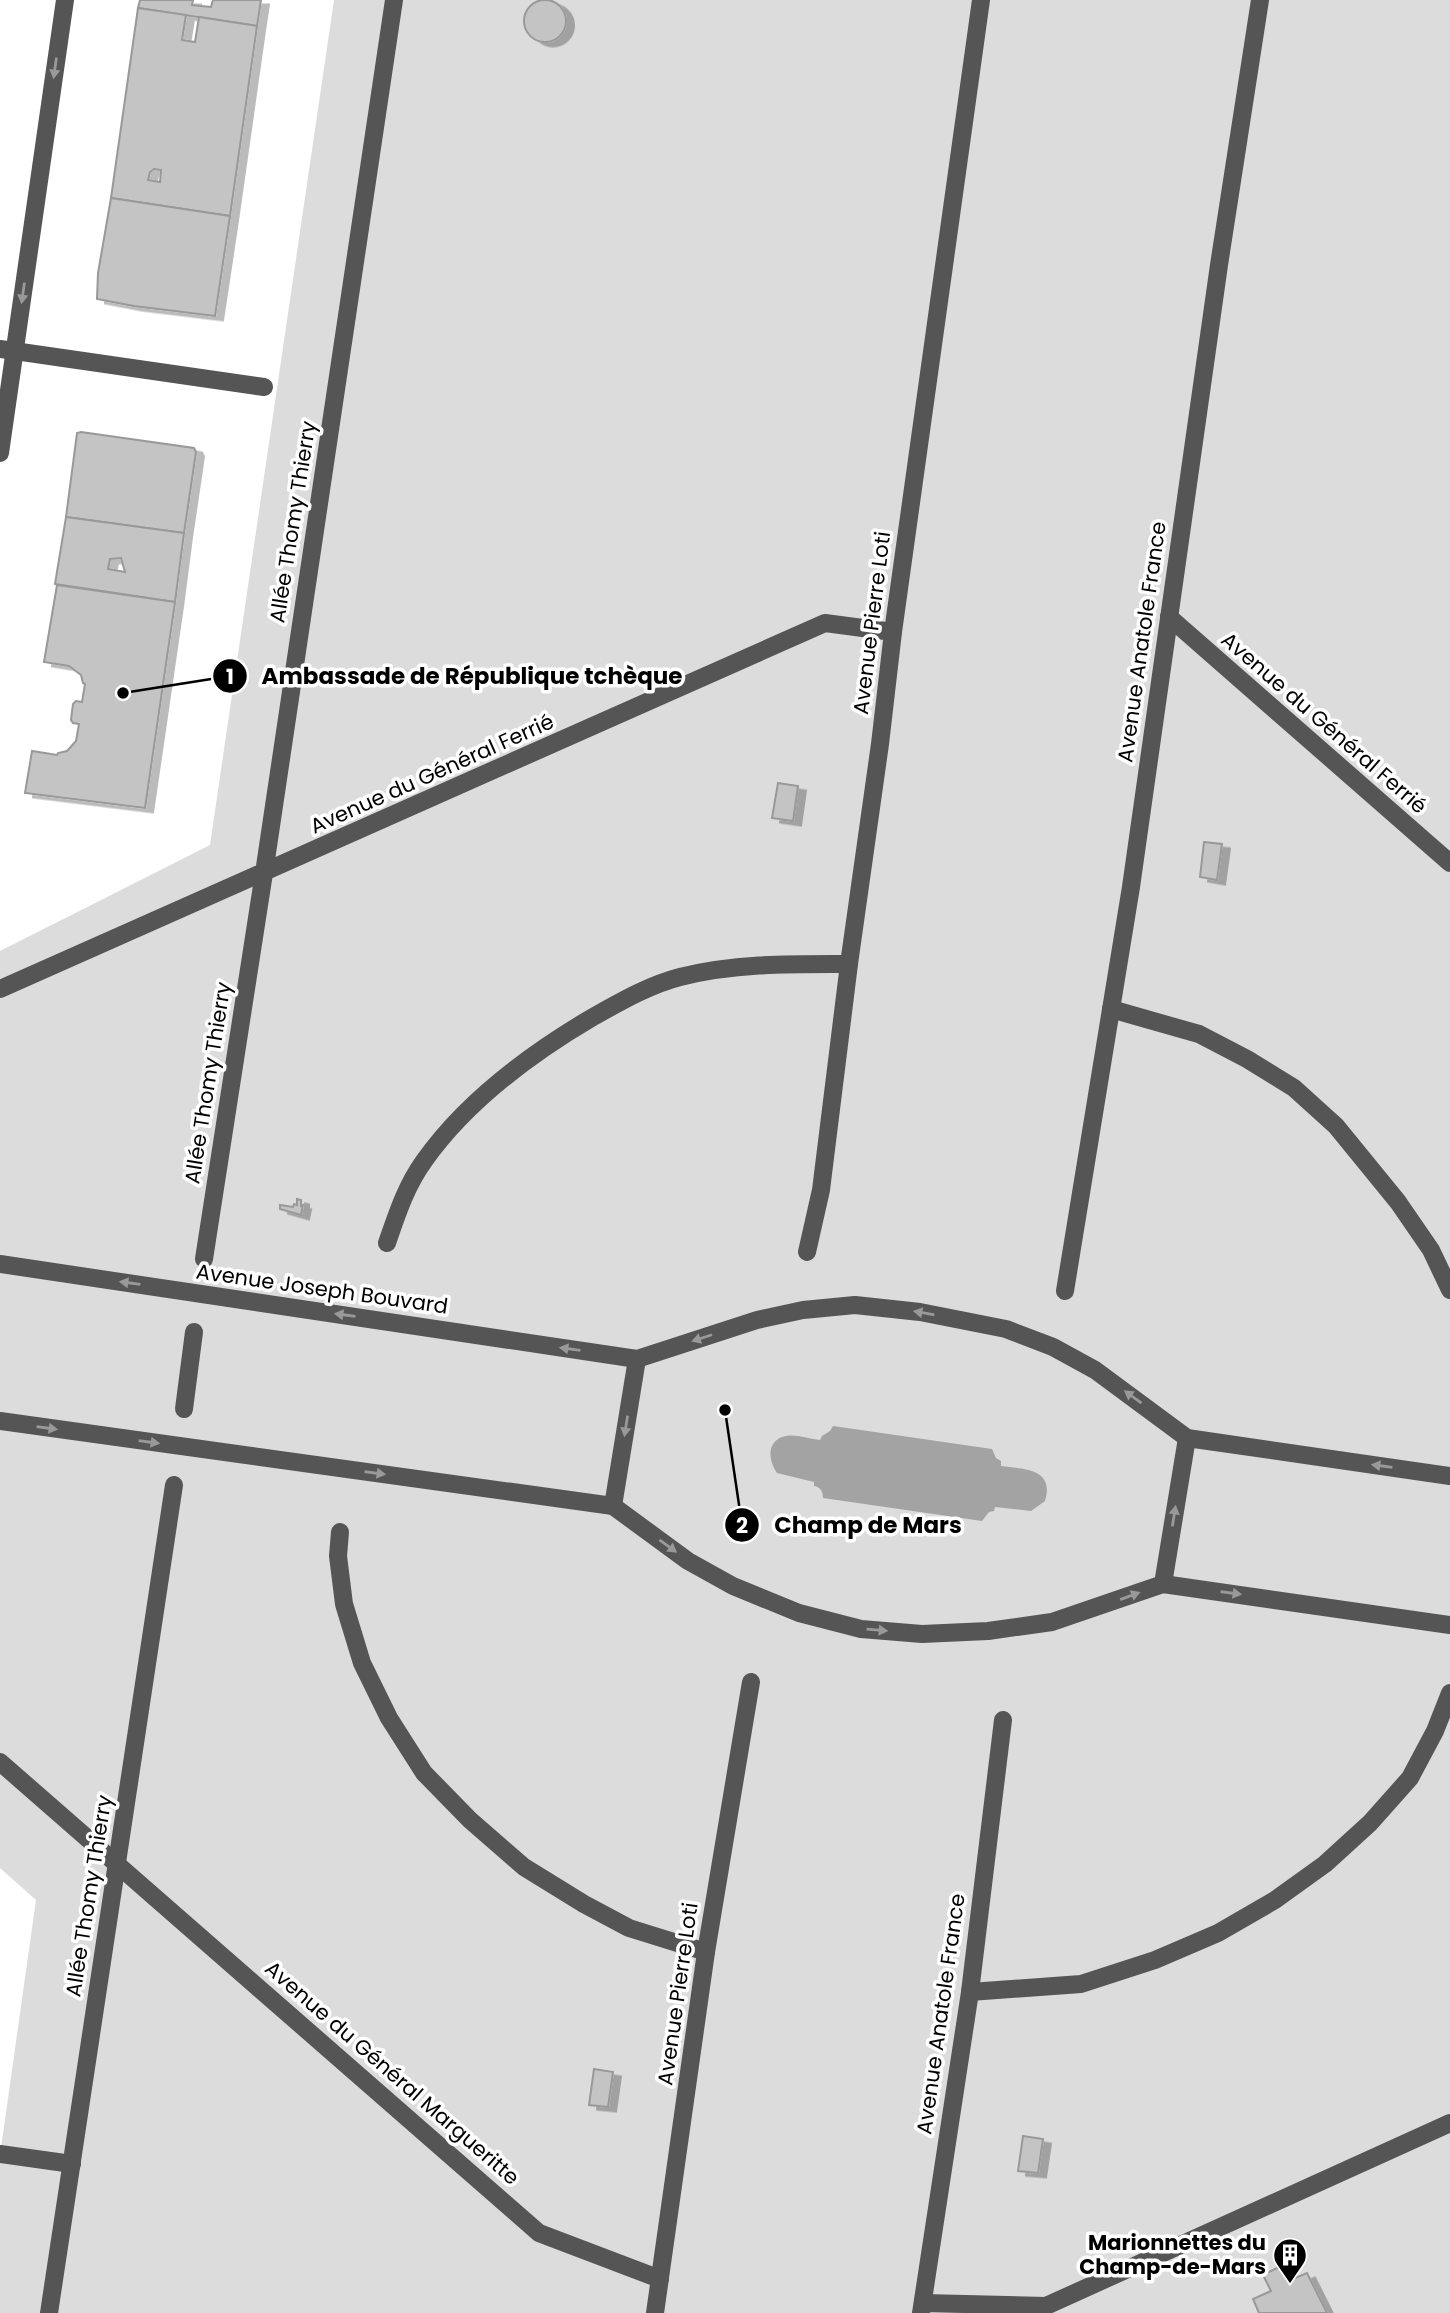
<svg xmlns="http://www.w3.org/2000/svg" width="1450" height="2313" font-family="Poppins,sans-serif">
  <defs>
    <filter id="shadow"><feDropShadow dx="8" dy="4.5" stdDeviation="0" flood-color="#0004"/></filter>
  </defs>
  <rect width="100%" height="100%" fill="#fff"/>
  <!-- green -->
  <path fill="#dcdcdc" d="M 334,0 L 1450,0 L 1450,2313 L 0,2313 L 0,2155 L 36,1900 L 0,1868 L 0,951 L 210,845 Z"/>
  <!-- water -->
  <path fill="#a3a3a3" d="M 833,1426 L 992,1449 L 996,1458 L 1001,1461 L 1001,1466 C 1023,1469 1055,1468 1045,1501 L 1031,1511 L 995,1507 L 994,1511 L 989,1512 L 982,1521 L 823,1498 C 823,1492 821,1487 814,1486 L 814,1482 L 777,1473 C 768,1460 766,1440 786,1436 C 796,1434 810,1439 820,1440 L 822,1436 L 830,1431 Z"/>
  <!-- building -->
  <g fill="#c4c4c4" stroke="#999" stroke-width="2" fill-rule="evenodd" filter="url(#shadow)">
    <path d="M 140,0 L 193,0 L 192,5 L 211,7 L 213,0 L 261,0 L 257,26 L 138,8 Z"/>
    <circle cx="545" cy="21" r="21"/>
    <path d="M 138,8 L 186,15 L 182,40 L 195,42 L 199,17 L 257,26 L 230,216 L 111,198 ZM 154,169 L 161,170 L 160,182 L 148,180 L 150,172 Z"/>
    <path d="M 111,198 L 230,216 L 215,316 L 134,306 L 97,299 L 98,273 Z"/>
    <path d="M 81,432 L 194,448 L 196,452 L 184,533 L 66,517 L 77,433 Z"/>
    <path d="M 66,517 L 184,533 L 175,602 L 55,584 ZM 121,558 L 125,572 L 108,569 L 110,559 Z"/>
    <path d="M 57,585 L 175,602 L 145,808 L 25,793 L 32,751 L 57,755 L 58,753 L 67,751 L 76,741 L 79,724 L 73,723 L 71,720 L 73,704 L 76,701 L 82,702 L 85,684 L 83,683 L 81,675 L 69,666 L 44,662 Z"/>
    <path d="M 778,783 L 798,786 L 793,821 L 772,818 Z"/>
    <path d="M 1204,842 L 1222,844 L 1217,880 L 1200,877 Z"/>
    <path d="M 297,1199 L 301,1200 L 301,1206 L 303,1205 L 301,1215 L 280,1209 L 280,1205 L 293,1207 L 294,1204 L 297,1205 Z"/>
    <path d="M 594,2069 L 613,2072 L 608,2107 L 589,2105 Z"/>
    <path d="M 1023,2136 L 1043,2139 L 1038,2173 L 1018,2171 Z"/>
    <path d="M 1285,2264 L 1293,2279 L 1307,2273 L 1327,2313 L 1259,2313 L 1253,2299 L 1271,2291 L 1263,2275 Z"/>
  </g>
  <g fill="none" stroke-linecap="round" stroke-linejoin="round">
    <!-- minor -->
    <g stroke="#555" stroke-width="18">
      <path d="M 0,349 L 264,387"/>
      <path d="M 0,453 L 65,0"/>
      <path d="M 1169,617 L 1450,863"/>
      <path d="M 0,989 L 825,623 L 893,632"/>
      <path d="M 1111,1009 L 1199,1034 L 1247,1059 L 1294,1088 L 1336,1126 L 1398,1202 L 1431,1250 L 1450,1290"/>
      <path d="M 387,1243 C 397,1214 406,1186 424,1161 C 467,1100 530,1054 593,1017 C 620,1002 649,985 680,977 C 736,963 792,964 849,964"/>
      <path d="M 807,1252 L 821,1190 L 849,964 L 880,744 L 893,632 L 981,0"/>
      <path d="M 204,1259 L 264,873 L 394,0"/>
      <path d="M 0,1264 L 637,1359 L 757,1320 L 803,1310 L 855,1305 L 920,1312 L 1006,1329 L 1053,1347 L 1095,1370 L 1187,1438 L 1450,1476"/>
      <path d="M 1065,1291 L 1131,887 L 1219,265 L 1260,0"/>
      <path d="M 184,1409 L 194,1332"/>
      <path d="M 0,1421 L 613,1506 L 688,1561 L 733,1586 L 799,1613 L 861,1629 L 922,1634 L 988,1631 L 1052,1622 L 1163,1584 L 1450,1625"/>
      <path d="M 613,1506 L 637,1359"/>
      <path d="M 340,1532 L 338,1556 L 344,1604 L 362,1663 L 389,1718 L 424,1773 L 470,1820 L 524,1867 L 584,1904 L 629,1928 L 706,1952"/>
      <path d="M 1163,1584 L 1187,1438"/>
      <path d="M 0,1762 L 539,2233 L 660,2279"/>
      <path d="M 970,1992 L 1081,1984 L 1155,1960 L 1218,1933 L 1275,1900 L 1325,1864 L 1370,1823 L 1410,1778 L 1435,1731 L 1450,1693"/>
      <path d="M 0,2154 L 72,2164"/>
      <path d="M 923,2303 L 1046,2306 L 1450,2123"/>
      <path d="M 49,2313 L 174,1485"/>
      <path d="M 655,2313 L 706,1952 L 751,1682"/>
      <path d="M 921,2313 L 970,1992 L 1003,1720"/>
    </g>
  </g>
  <!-- one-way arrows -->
  <defs><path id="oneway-solid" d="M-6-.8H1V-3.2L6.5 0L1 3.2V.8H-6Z" transform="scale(1.75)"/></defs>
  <g fill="#999">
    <use href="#oneway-solid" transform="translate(55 68) rotate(98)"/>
    <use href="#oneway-solid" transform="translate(23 293) rotate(98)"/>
    <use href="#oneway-solid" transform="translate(130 1283) rotate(-172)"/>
    <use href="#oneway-solid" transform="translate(924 1313) rotate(-170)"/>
    <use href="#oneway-solid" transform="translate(345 1315) rotate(-172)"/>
    <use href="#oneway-solid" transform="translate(702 1338) rotate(162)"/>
    <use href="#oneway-solid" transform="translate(570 1349) rotate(-172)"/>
    <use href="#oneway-solid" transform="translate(1133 1397) rotate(-144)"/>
    <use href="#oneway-solid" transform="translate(626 1426) rotate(99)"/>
    <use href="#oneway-solid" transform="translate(47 1428) rotate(8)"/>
    <use href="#oneway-solid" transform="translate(149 1442) rotate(8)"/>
    <use href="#oneway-solid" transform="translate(1382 1466) rotate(-172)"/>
    <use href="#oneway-solid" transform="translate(375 1473) rotate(8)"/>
    <use href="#oneway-solid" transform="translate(1174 1516) rotate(-81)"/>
    <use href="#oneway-solid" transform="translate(668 1546) rotate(36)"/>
    <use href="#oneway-solid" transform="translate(1231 1593) rotate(8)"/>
    <use href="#oneway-solid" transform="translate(1130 1596) rotate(-20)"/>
    <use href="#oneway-solid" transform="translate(877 1630) rotate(5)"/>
  </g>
  <!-- icons -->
  <defs>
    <g id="building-pin" transform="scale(1.75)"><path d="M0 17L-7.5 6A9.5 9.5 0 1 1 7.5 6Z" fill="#000" stroke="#fff"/><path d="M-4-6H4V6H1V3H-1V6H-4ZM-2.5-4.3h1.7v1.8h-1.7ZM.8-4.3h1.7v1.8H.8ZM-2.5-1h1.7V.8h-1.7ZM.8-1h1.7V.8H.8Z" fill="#fff"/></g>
  </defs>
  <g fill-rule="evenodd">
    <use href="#building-pin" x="1290" y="2255"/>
  </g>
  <g text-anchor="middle" stroke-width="7" stroke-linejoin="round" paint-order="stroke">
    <!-- street labels -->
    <g font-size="21" fill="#000" stroke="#fff">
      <text transform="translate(293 522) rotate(-81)" y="7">Allée Thomy Thierry</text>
      <text transform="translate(872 623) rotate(-83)" y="7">Avenue Pierre Loti</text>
      <text transform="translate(1142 642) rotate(-82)" y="7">Avenue Anatole France</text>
      <text transform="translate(1324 723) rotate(41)" y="7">Avenue du Général Ferrié</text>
      <text transform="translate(432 774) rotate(-24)" y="7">Avenue du Général Ferrié</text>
      <text transform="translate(208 1083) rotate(-81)" y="7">Allée Thomy Thierry</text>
      <text transform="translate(322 1289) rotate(8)" y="7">Avenue Joseph Bouvard</text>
      <text transform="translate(89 1896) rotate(-81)" y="7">Allée Thomy Thierry</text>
      <text transform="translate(678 1994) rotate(-82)" y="7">Avenue Pierre Loti</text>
      <text transform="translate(941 2014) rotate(-82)" y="7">Avenue Anatole France</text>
      <text transform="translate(392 2073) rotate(41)" y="7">Avenue du Général Margueritte</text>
    </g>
    <!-- poi labels -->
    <g font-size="21" font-weight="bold" fill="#000" stroke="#fff" text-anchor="end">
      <text x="1266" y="2250">Marionnettes du<tspan x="1266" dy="24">Champ-de-Mars</tspan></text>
    </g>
  </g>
  <!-- callouts -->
  <path fill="none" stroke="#000" stroke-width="2.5" d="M123 693L230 676M725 1410L742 1525"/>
  <g fill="#000" stroke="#fff" stroke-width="2.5">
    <circle cx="123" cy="693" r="7"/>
    <circle cx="725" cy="1410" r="7"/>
    <circle cx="230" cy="676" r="18"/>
    <circle cx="742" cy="1525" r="18"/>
  </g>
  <g font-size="21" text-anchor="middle" font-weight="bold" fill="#fff">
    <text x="230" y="684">1</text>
    <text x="742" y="1533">2</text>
  </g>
  <g font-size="23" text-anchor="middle" font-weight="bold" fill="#000" stroke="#fff" stroke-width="7" stroke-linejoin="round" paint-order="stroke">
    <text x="472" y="684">Ambassade de République tchèque</text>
    <text x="868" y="1533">Champ de Mars</text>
  </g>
</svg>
